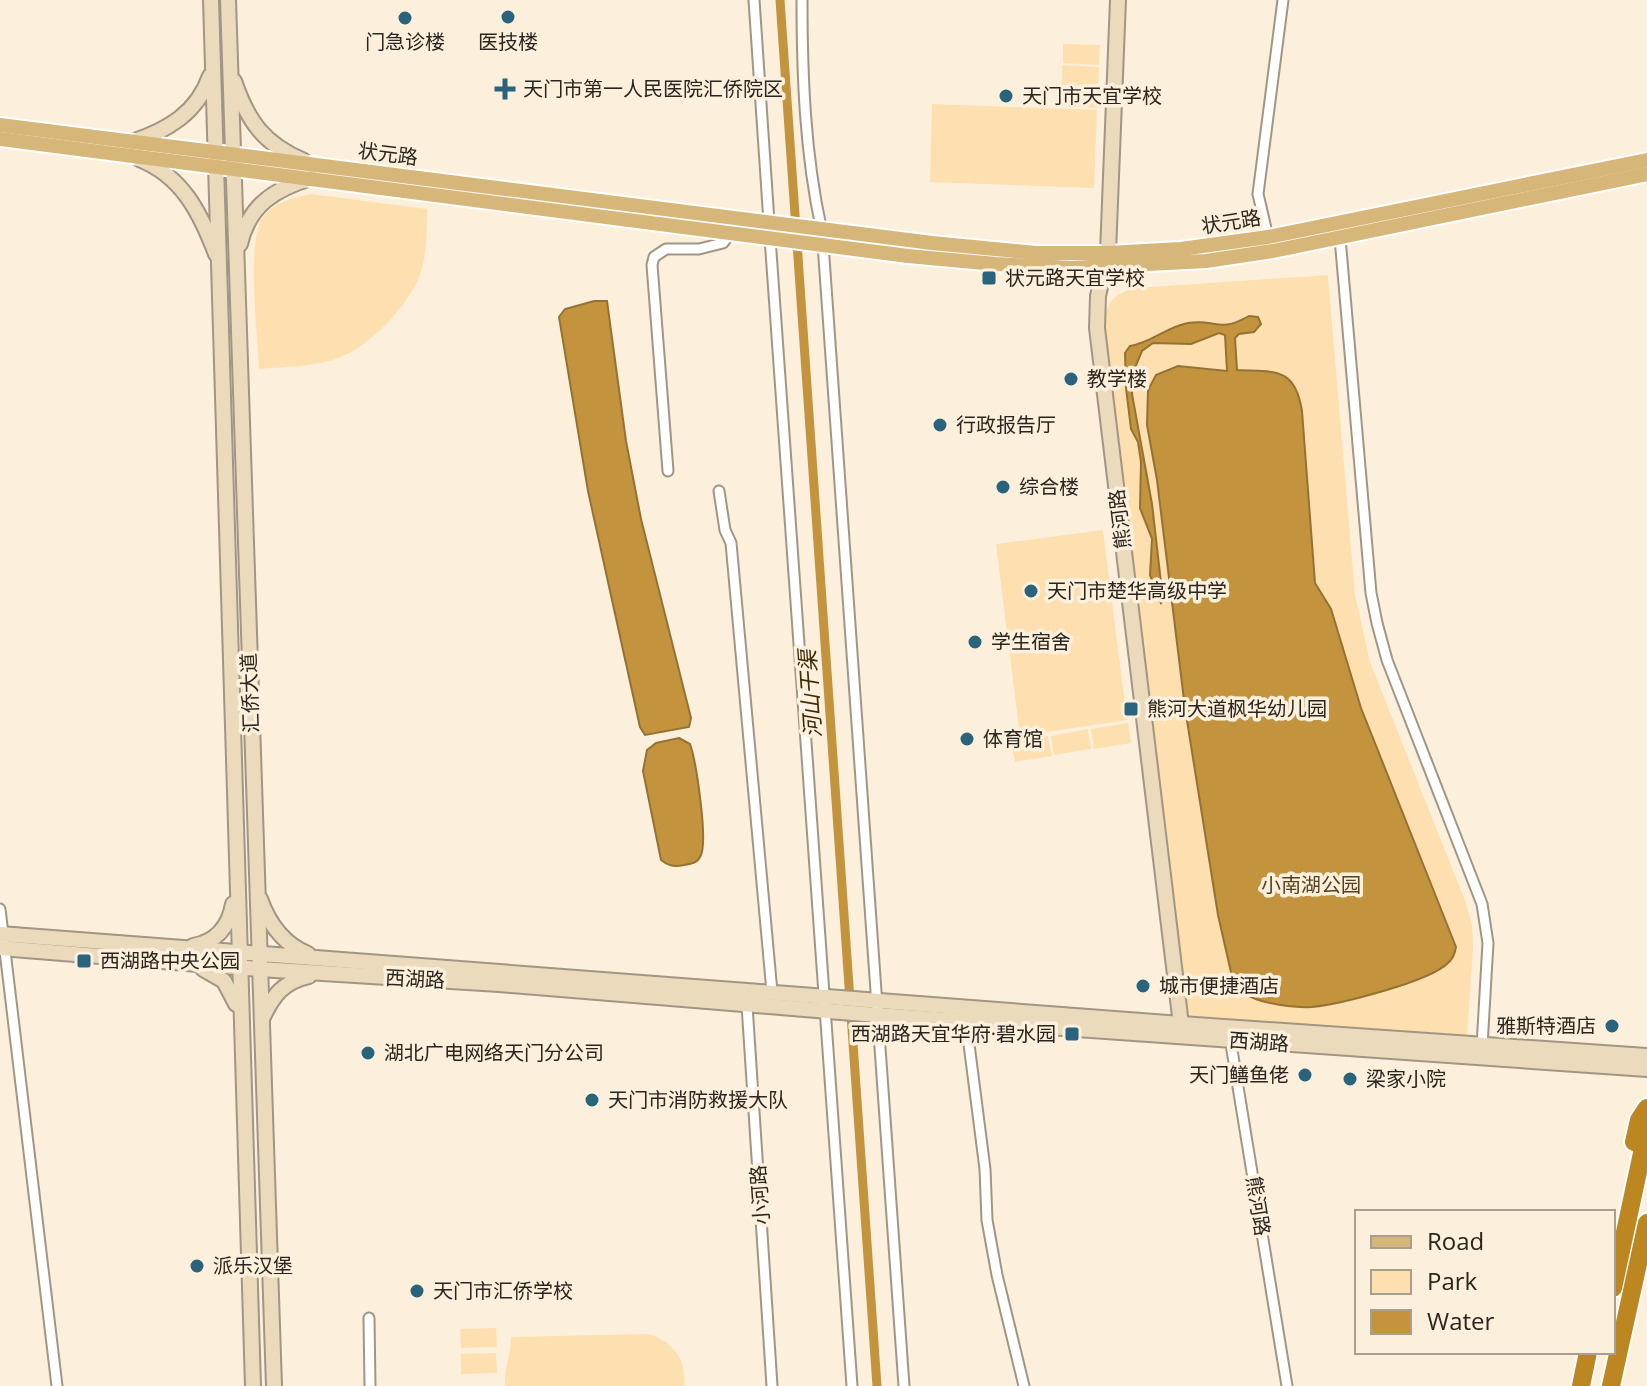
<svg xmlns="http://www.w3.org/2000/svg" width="1647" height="1386" font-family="'Open Sans','Noto Sans SC',sans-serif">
  <rect width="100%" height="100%" fill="#fcf0dc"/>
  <!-- green -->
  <g fill="#fedfaf">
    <path d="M 1063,44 L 1100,45 L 1099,65 L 1063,63 Z"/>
    <path d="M 1062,65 L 1099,67 L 1098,86 L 1062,85 Z"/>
    <path d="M 1061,87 L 1098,88 L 1097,108 L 1061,106 Z"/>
    <path d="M 932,104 L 1097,110 L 1094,188 L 930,182 Z"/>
    <path d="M 311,194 L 427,209 C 427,233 427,260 417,282 C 402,312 366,350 333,360 C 310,367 283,367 259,369 C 258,336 246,245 262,219 C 273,202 292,198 311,194 Z"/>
    <path d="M 1328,275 L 1355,595 L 1370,662 L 1466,903 L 1472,925 L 1473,947 L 1467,1039 L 1188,1018 L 1104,319 C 1108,299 1117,293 1136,288 Z"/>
    <path d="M 1103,530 L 1127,720 L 1020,736 L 996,544 Z"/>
    <path d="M 1128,723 L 1131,743 L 1094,749 L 1091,729 Z"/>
    <path d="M 1088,729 L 1091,749 L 1054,755 L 1051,736 Z"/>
    <path d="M 1048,736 L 1052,756 L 1015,762 L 1011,742 Z"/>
    <path d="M 496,1328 L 497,1347 L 461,1348 L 460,1329 Z"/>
    <path d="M 647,1334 C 673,1340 687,1360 684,1386 L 505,1386 C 504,1369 511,1355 511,1337 Z"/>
    <path d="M 496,1353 L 497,1373 L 461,1374 L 461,1354 Z"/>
  </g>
  <!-- water -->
  <g fill="#c3933e" stroke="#957234" stroke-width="2">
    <path d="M 594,301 L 607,301 L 626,441 L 641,519 L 691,718 L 689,727 L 645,735 L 640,727 L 588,491 L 559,317 L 565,309 Z"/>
    <path d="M 1249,316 L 1258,317 L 1261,324 L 1254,332 L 1239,334 L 1235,338 L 1237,370 C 1274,372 1295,366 1302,411 L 1315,583 L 1331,609 L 1361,708 L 1456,947 C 1455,953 1453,959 1448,963 C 1429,982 1340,1004 1312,1007 C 1291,1008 1242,1003 1233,981 L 1218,915 L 1185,708 L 1157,480 L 1147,425 L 1148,390 L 1156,375 L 1178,366 L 1227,371 L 1225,335 L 1219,333 L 1191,344 L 1153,343 L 1142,351 L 1134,370 L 1132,394 L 1152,504 L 1163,600 L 1161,603 L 1150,575 L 1152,539 L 1140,508 L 1141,462 L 1138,442 L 1131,429 L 1126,388 L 1125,353 L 1130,346 C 1151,343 1166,327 1188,323 C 1216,318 1217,334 1249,316 Z"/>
    <path d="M 679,738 L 690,744 C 696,761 709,844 700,857 C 697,863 691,864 684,865 C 674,867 668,866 661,860 L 643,771 L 647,750 L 656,743 Z"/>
  </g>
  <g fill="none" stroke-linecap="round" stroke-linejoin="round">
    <!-- canal -->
    <path stroke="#c3933e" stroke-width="9" d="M 780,0 L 877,1386"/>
    <!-- street casing -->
    <g stroke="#a19684" stroke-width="13">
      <g id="street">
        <path d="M 754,0 L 769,222"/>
        <path d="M 802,0 C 802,76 805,153 821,227"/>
        <path d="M 1268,237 L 1258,194 L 1283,0"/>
        <path d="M 770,238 L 852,1386"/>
        <path d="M 1340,238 L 1371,593 L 1377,623 L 1387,660 L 1482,904 L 1488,943 L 1482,1046"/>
        <path d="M 823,244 L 904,1386"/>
        <path d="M 668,471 L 652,265 L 654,257 L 666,249 L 699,249 L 723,243 L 731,233"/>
        <path d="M 719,491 L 725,530 L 731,543 L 772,992"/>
        <path d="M 0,909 L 57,1386"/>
        <path d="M 747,1005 L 772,1386"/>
        <path d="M 966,1021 L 985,1169 L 987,1220 L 997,1275 L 1024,1386"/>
        <path d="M 1230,1038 L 1287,1386"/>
        <path d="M 369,1318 L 370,1386"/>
      </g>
    </g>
    <!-- secondary casing -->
    <g stroke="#a19684" stroke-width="18">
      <g id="secondary">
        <path d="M 211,0 L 253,1386"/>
        <path d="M 228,0 L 274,1386"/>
        <path d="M 1118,0 L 1108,253 L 1098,296 L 1097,328 L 1182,1033"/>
        <path d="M 234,81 C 248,122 264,144 304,161"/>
        <path d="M 132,142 C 168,130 197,113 210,76"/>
        <path d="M 139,159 C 182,176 200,212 216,254"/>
        <path d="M 240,244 C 249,205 275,189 311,178"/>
        <path d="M 260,899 C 269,924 283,944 308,954"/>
        <path d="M 0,934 L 1181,1024 L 1647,1056"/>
        <path d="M 193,946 C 216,942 229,927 233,904"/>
        <path d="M 0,948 L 259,969 L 499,984 L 877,1015 L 1647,1069"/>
        <path d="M 203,969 L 224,981 L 236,1004"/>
        <path d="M 262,1019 C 273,995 283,982 309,976"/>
      </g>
    </g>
    <!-- primary casing -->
    <g stroke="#fff" stroke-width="18">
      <g id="primary">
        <path d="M 0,125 L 932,243 L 1036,253 L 1108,253 L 1181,249 L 1268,237 L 1647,160"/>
        <path d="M 0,139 L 908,256 L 996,264 L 1071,268 L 1206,261 L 1273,251 L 1647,174"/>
      </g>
    </g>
    <!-- highway casing -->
    <g stroke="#fff" stroke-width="22">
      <g id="highway">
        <path d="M 1634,1142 L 1639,1120 L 1647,1108"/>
        <path d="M 1613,1288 L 1647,1130"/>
        <path d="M 1581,1386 L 1588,1352"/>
        <path d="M 1611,1386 L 1647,1223"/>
      </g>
    </g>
    <!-- street -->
    <use href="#street" stroke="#fff" stroke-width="9"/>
    <!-- secondary -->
    <use href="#secondary" stroke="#ebdbbc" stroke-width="14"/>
    <!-- primary -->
    <use href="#primary" stroke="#d7b779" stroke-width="14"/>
    <!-- highway -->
    <use href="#highway" stroke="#bc8720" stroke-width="18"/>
  </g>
  <!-- markers -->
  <g fill="#29637c" stroke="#fcf0dc" stroke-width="3">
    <circle cx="508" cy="17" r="8"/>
    <circle cx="405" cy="18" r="8"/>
    <path d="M501 77h8v8h8v8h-8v8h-8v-8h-8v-8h8z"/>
    <circle cx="1006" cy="96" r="8"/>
    <rect x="981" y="270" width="16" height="16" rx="4"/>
    <circle cx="1071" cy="379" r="8"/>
    <circle cx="940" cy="425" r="8"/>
    <circle cx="1003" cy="487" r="8"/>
    <circle cx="1031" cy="591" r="8"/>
    <circle cx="975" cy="642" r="8"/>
    <rect x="1123" y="701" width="16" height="16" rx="4"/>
    <circle cx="967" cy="739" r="8"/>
    <rect x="76" y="953" width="16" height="16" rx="4"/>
    <circle cx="1143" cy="986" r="8"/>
    <circle cx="1612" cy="1026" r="8"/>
    <rect x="1064" y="1026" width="16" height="16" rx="4"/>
    <circle cx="368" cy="1053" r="8"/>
    <circle cx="1305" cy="1075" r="8"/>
    <circle cx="1350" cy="1079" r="8"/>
    <circle cx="592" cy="1100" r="8"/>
    <circle cx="197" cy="1266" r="8"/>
    <circle cx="417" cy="1291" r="8"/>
  </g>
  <g text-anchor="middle" stroke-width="7" stroke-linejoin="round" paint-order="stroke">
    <!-- poi labels -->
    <g font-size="20" fill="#2a251e" stroke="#fcf0dc" text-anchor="start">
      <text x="405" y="49" text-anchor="middle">门急诊楼</text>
      <text x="508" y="49" text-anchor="middle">医技楼</text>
      <text x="523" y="96">天门市第一人民医院汇侨院区</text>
      <text x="1022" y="103">天门市天宜学校</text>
      <text x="1005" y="285">状元路天宜学校</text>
      <text x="1087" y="386">教学楼</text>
      <text x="956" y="432">行政报告厅</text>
      <text x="1019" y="494">综合楼</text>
      <text x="1047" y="598">天门市楚华高级中学</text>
      <text x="991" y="649">学生宿舍</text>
      <text x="1147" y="716">熊河大道枫华幼儿园</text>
      <text x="983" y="746">体育馆</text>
      <text x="100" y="968">西湖路中央公园</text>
      <text x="1159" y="993">城市便捷酒店</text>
      <text x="1596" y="1033" text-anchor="end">雅斯特酒店</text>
      <text x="1056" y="1041" text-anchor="end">西湖路天宜华府·碧水园</text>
      <text x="384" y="1060">湖北广电网络天门分公司</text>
      <text x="1289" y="1082" text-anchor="end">天门鳝鱼佬</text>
      <text x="1366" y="1086">梁家小院</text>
      <text x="608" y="1107">天门市消防救援大队</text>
      <text x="213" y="1273">派乐汉堡</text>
      <text x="433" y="1298">天门市汇侨学校</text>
    </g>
    <!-- street labels -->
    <g font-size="20" fill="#2a251e" stroke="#fcf0dc">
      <text transform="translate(388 154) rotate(7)" y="7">状元路</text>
      <text transform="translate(1231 222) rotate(-9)" y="7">状元路</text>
      <text transform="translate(1120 519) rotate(-97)" y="7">熊河路</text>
      <text transform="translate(250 693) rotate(-92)" y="7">汇侨大道</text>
      <text transform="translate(415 979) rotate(3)" y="7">西湖路</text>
      <text transform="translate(1259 1042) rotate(4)" y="7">西湖路</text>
      <text transform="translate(760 1195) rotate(-94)" y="7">小河路</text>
      <text transform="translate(1258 1206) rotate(81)" y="7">熊河路</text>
    </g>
    <!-- park labels -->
    <g font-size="20" fill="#56411e" stroke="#fcf0dc">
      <text x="1311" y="892">小南湖公园</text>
    </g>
    <!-- water labels -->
    <g font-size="22" font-style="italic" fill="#3e2a05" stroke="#fcf0dc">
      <text transform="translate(810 694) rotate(-94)" y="8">河山干渠</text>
    </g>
  </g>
  <!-- legend -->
  <rect x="1355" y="1210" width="260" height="144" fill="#fcf0dc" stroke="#a89f90" stroke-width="2"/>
  <rect x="1371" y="1236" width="40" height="12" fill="#d7b779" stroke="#a89f90" stroke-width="2"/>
  <text x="1427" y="1250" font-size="24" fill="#2a251e">Road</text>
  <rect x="1371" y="1270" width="40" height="24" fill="#fedfaf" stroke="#a89f90" stroke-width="2"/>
  <text x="1427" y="1290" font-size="24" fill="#2a251e">Park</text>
  <rect x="1371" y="1310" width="40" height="24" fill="#c3933e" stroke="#a89f90" stroke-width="2"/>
  <text x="1427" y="1330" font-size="24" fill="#2a251e">Water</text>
</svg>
